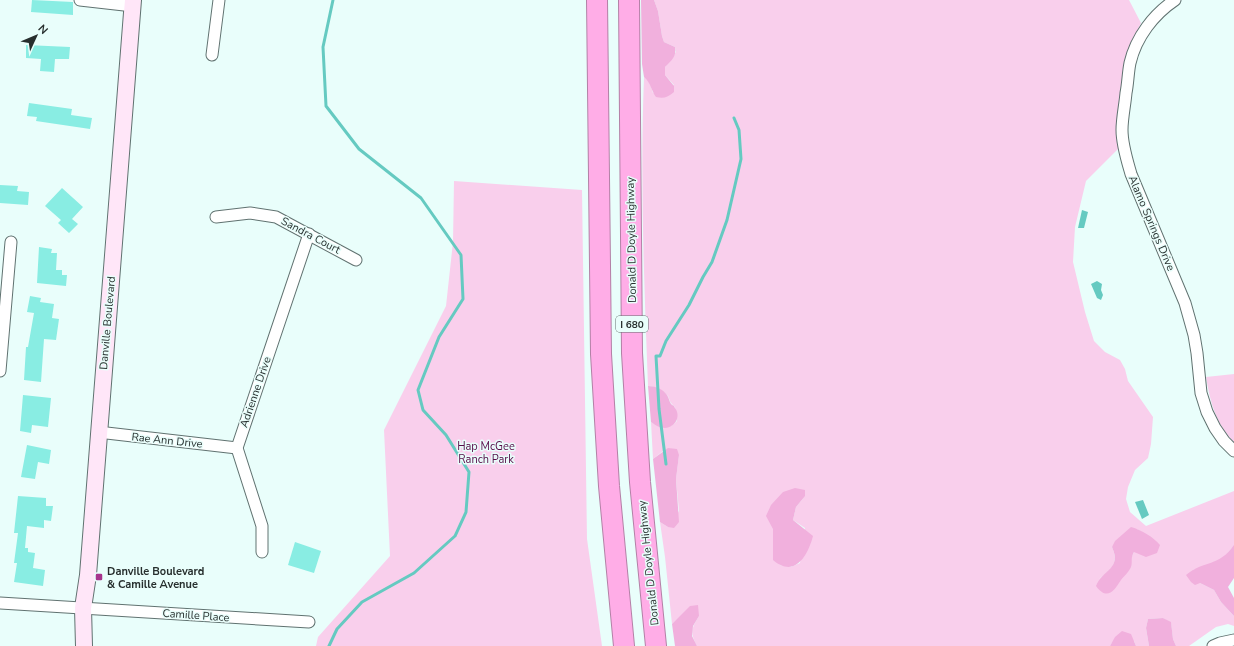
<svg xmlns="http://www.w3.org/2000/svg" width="1234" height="646" font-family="'Nunito Sans',sans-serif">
  <rect width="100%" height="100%" fill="#e9fefb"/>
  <!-- green -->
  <g fill="#f9cfec" fill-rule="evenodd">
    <path d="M 654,0 L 1129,0 L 1141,23 L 1132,42 L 1119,148 L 1086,181 L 1075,227 L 1073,262 L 1085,312 L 1094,341 L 1105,352 L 1120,360 L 1125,369 L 1128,381 L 1153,417 L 1151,444 L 1148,458 L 1135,470 L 1128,487 L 1126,499 L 1130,512 L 1146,526 L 1234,491 L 1234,546 L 1225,556 L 1217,562 L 1193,570 L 1200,583 L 1214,590 L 1221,602 L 1234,616 L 1234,626 L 1228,624 L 1216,627 L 1189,646 L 1176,646 L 1173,639 L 1171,623 L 1163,618 L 1148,619 L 1146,628 L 1149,646 L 1136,646 L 1134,641 L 1112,643 L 1110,646 L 697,646 C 690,633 691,629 699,616 L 681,616 L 672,624 L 665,557 L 660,522 L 668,527 L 679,511 L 676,479 L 679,455 L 663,451 L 653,459 L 651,422 C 660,428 669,430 677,421 L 675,407 C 670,403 670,401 668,396 C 664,391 655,386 648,386 C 644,283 640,180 644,77 C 650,81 651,86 653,93 L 674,85 L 665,75 L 665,67 L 676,52 L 675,47 L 664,42 L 662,36 L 658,11 ZM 805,496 L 796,507 L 793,520 L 805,528 L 800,563 L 791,567 L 780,565 L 773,529 ZM 1137,529 L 1144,533 L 1131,558 L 1099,579 C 1112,569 1119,563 1112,547 Z"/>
    <path d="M 454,181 L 582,190 L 587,539 L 602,646 L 316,646 L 318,637 L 390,556 L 384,430 L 446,306 L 453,242 Z"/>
    <path d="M 1234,374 L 1234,442 C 1216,425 1210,401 1206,377 Z"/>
  </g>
  <!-- forest -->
  <g fill="#f1b0dd">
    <path d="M 641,0 L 654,0 L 658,11 L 662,36 L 664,42 L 675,47 C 677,56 671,61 665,67 L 665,75 L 674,86 L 674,92 C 668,97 664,99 656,97 C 651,90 651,83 644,77 L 642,64 Z"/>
    <path d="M 648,386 C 655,386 663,389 667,395 C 669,398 669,401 671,404 C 674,407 673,404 675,408 C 681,416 676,427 665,428 C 660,428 655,425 651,422 Z"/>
    <path d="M 668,448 L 677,449 L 679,455 L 676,479 L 679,522 L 674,528 L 668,527 L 660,522 L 653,459 Z"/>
    <path d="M 795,488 L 805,490 L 805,496 L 796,507 L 793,520 L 813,536 C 808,555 795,579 773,560 L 773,529 L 766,516 L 771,505 L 783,492 Z"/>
    <path d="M 1131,527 C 1142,530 1153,537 1160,545 L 1157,553 L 1146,557 L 1134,552 C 1130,559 1133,561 1131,567 C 1129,572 1124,576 1121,580 C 1114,591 1107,601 1096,586 C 1103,569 1122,569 1112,547 L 1115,541 Z"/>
    <path d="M 1234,545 L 1234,578 L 1228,587 L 1234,598 L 1234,616 L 1221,602 L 1214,590 L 1200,583 L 1195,585 L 1191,582 L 1186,575 C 1204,560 1219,567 1234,545 Z"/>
    <path d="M 698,605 L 699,616 L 693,626 L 692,636 L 697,646 L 675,646 L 672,624 L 690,606 Z"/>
    <path d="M 1163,618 L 1171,622 L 1173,639 L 1176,646 L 1149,646 L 1146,628 L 1148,619 Z"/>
    <path d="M 1122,631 L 1131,634 L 1136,646 L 1110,646 L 1115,637 Z"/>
  </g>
  <!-- water -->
  <g fill="#65cac1">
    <path d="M 1082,210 L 1088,212 L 1084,228 L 1078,228 Z"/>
    <path d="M 1097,281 L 1102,284 L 1101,290 L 1103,295 L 1101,300 L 1097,298 L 1091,284 Z"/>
    <path d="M 1143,500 L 1149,515 L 1142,519 L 1135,502 Z"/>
  </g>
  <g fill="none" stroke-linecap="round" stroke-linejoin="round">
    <!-- stream -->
    <g stroke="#65cac1" stroke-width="3">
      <path d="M 666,464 L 659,409 L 656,356 L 660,356 L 666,341 L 689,305 L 703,277 L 712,262 L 727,220 L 741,159 L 739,130 L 734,118"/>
      <path d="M 329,646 L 337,629 L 362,602 L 414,573 L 455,536 L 466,512 L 469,472 L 446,435 L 423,410 L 418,390 L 439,337 L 463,299 L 461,255 L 421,198 L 359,149 L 326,106 L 323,47 L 333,0"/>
    </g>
  </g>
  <!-- building -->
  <g fill="#89ede3">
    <path d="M 32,0 L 73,2 L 73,15 L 31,12 Z"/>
    <path d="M 26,45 L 70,47 L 69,59 L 55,59 L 54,72 L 40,71 L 41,59 L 26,58 Z"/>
    <path d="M 29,103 L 72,109 L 71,115 L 92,118 L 90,129 L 36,121 L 37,117 L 27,116 Z"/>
    <path d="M 0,185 L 18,186 L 17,191 L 29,192 L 28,205 L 0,203 Z"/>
    <path d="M 62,188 L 83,207 L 72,219 L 78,224 L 69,233 L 58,223 L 61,220 L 45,206 Z"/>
    <path d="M 39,247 L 52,249 L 51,253 L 57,253 L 56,270 L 62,270 L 62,275 L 67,275 L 66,286 L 37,283 Z"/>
    <path d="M 30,296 L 41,298 L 40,302 L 54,304 L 52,318 L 59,319 L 56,340 L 44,339 L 41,382 L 24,380 L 26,347 L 28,347 L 34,313 L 27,312 Z"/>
    <path d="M 23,395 L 51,398 L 48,427 L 32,425 L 31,433 L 20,431 Z"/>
    <path d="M 27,445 L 51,450 L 49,464 L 38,462 L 35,479 L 21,477 Z"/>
    <path d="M 18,496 L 46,498 L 46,506 L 53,506 L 51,521 L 44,520 L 44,528 L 27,526 L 25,548 L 28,548 L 28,552 L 35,553 L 33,568 L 45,570 L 43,586 L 14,582 L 17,563 L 14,563 L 18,533 L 14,533 Z"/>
    <path d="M 295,542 L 321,551 L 314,573 L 288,565 Z"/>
  </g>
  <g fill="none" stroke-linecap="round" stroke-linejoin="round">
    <!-- minor casing -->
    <g stroke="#607270" stroke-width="13">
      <g id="minor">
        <path d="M 80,0 L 133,6"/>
        <path d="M 1175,0 C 1154,14 1136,37 1130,63 C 1128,73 1128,83 1126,93 C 1125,105 1122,118 1122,130 C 1122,145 1127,160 1131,174 L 1185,303 L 1194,335 L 1197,353 L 1201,393 L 1207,412 L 1215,428 L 1224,441 L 1234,451"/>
        <path d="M 212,55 L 219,0"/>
        <path d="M 216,217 L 250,213 L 276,217 L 356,260"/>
        <path d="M 0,371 L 11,242"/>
        <path d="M 98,432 L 237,448"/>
        <path d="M 262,552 L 262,526 L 237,448 L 309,234"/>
        <path d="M 0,603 L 309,622"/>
        <path d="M 1213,646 L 1220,643 L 1234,640"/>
      </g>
    </g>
    <!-- secondary casing -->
    <g stroke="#607270" stroke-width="18">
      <path id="secondary" d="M 84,646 L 83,608 L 88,575 L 133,0"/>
    </g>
    <!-- motorway casing -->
    <g stroke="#b381a6" stroke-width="22">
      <g id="motorway">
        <path d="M 597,0 L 601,354 L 609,486 L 624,646"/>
        <path d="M 629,0 L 632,353 L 640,482 L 656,646"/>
      </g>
    </g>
    <!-- minor -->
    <use href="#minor" stroke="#fff" stroke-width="11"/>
    <!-- secondary -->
    <use href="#secondary" stroke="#ffe6f8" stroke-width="16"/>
    <!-- motorway -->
    <use href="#motorway" stroke="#ffade7" stroke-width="20"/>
  </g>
  <!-- markers -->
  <rect fill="#a6338d" stroke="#e9fefb" stroke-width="1.5" x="95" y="573" width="8" height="8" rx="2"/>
  <g text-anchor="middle" stroke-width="3" stroke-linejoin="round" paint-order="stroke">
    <!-- shield labels -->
    <rect fill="#e9fefb" stroke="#616d6c" stroke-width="1" x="616" y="316" width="32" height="16" rx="3"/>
    <g font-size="10" font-weight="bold" fill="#272f2e">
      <text x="632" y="328">I 680</text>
    </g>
    <!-- street labels -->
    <g font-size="11" fill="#272f2e" stroke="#e9fefb">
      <text transform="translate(1152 223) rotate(67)" y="4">Alamo Springs Drive</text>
      <text transform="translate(311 235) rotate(28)" y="4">Sandra Court</text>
      <text transform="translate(631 240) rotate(-91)" y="4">Donald D Doyle Highway</text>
      <text transform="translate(107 323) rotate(-85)" y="4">Danville Boulevard</text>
      <text transform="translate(255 392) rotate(-71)" y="4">Adrienne Drive</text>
      <text transform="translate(167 440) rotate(6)" y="4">Rae Ann Drive</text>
      <text transform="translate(648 563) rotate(-96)" y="4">Donald D Doyle Highway</text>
      <text transform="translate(196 615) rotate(4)" y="4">Camille Place</text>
    </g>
    <!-- park labels -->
    <g font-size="11" fill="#570b48" stroke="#e9fefb">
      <text x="486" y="450">Hap McGee<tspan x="486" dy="13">Ranch Park</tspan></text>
    </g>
    <!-- poi labels -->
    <g font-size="11" font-weight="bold" fill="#272f2e" stroke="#e9fefb" text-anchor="start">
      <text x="107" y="575">Danville Boulevard<tspan x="107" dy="13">&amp; Camille Avenue</tspan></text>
    </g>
  </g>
  <!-- north arrow -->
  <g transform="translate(36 36) rotate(46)" stroke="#e9fefb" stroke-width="3" paint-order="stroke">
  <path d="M0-3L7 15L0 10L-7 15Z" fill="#272f2e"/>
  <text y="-6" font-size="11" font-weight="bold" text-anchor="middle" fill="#272f2e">N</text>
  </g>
</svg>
